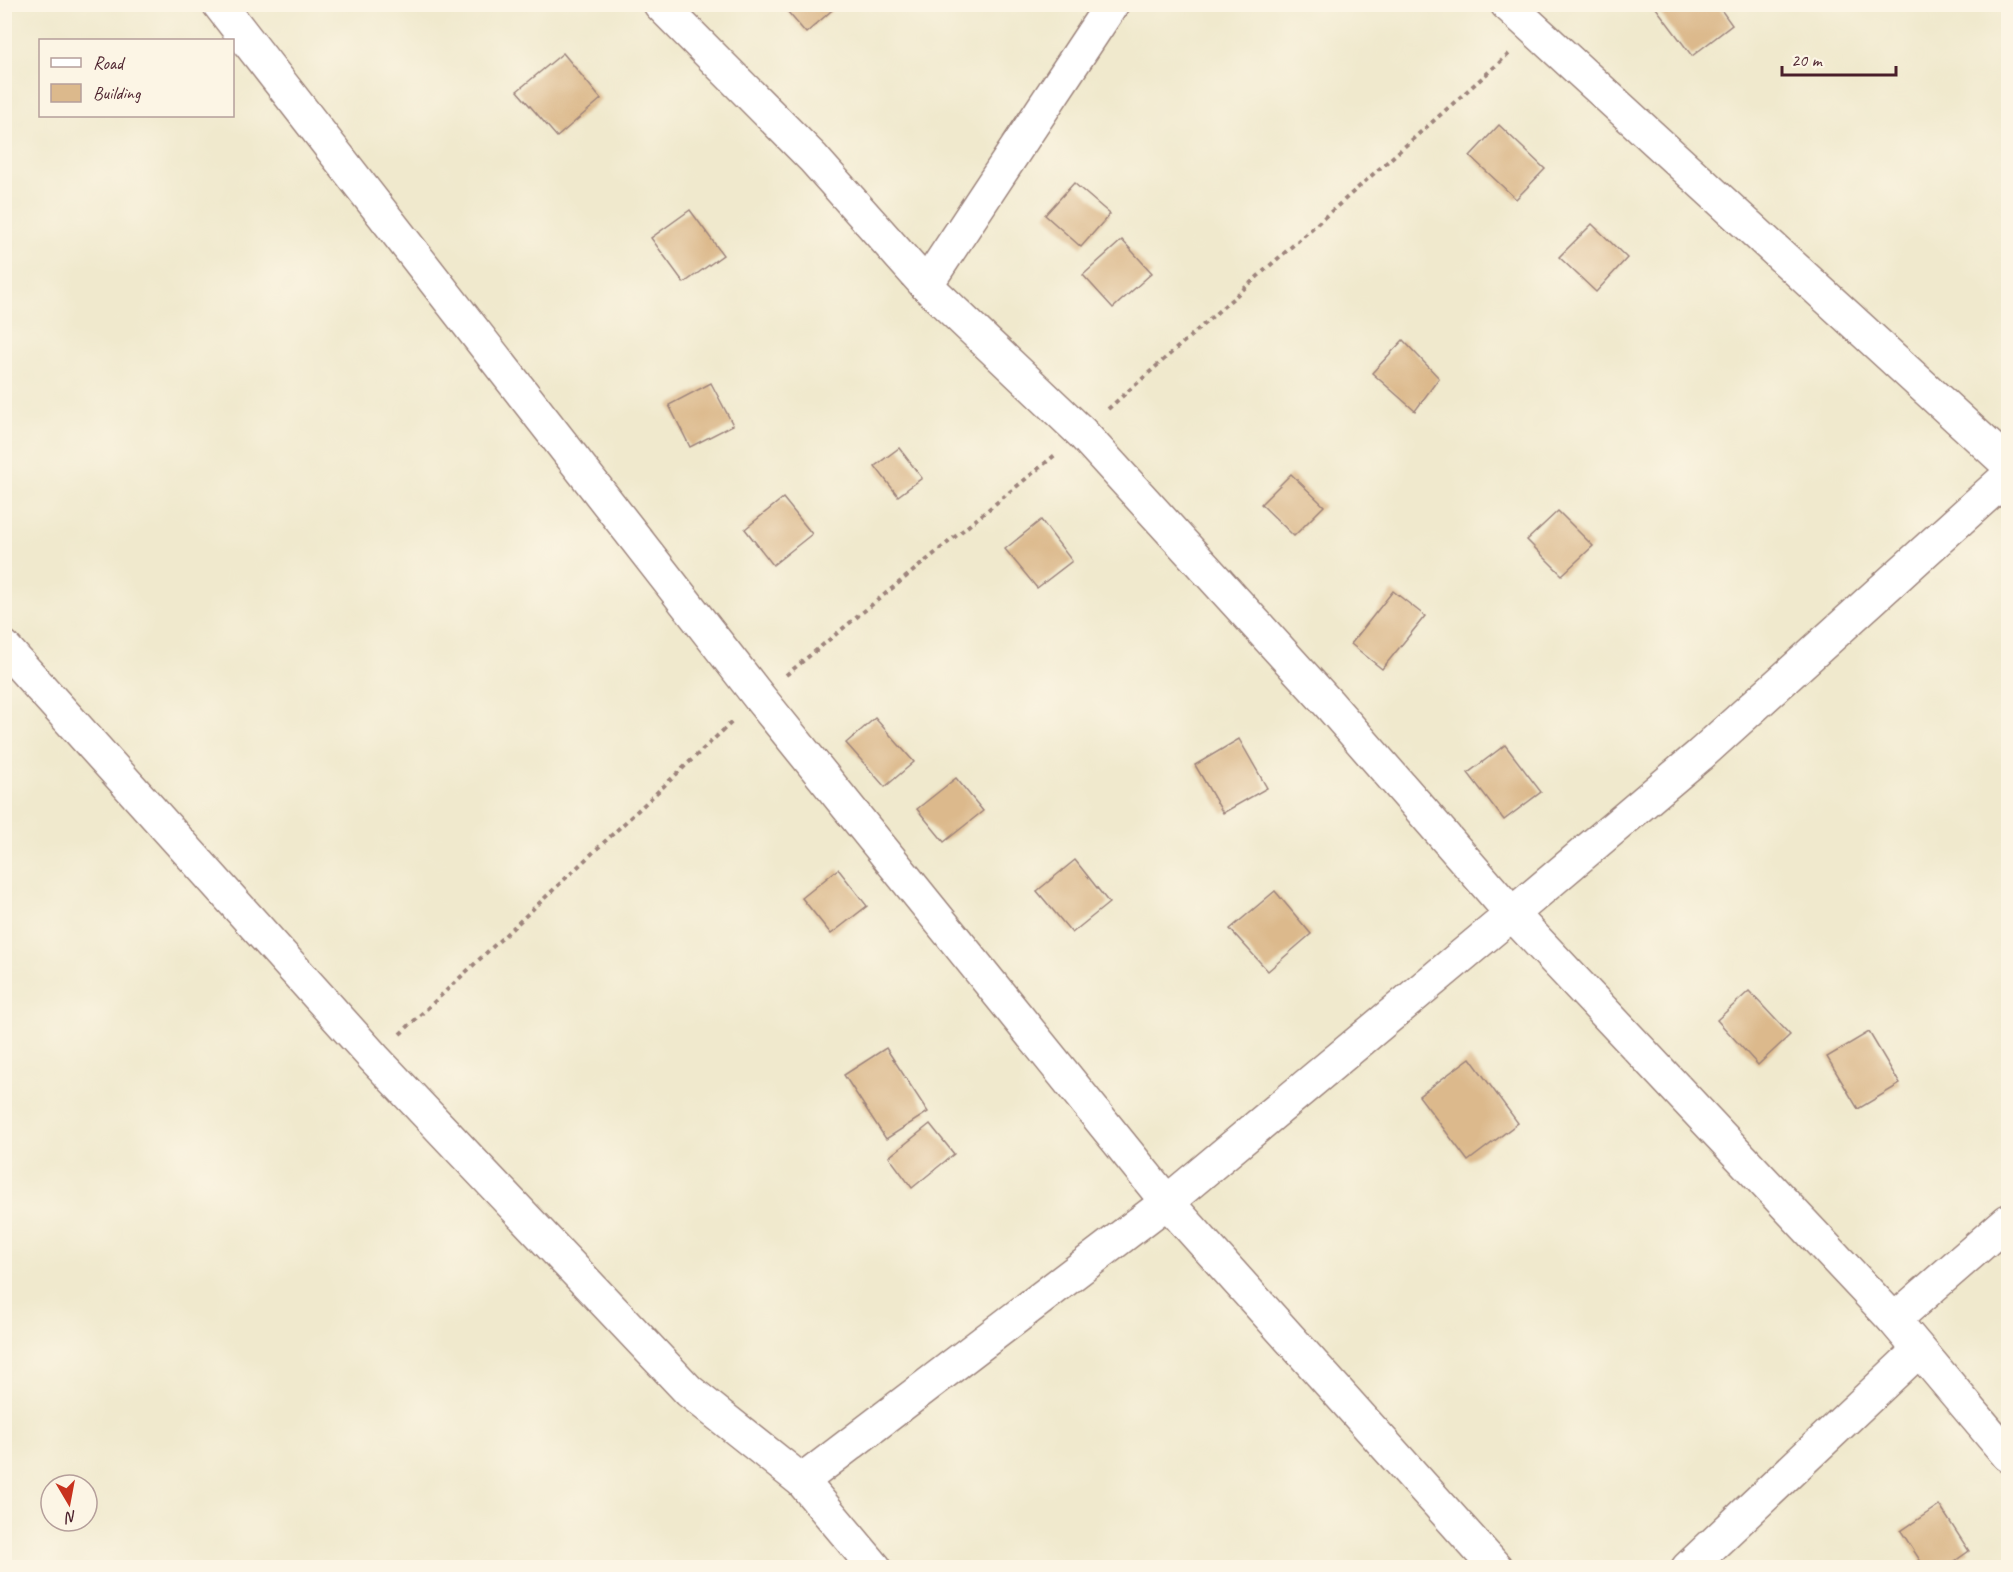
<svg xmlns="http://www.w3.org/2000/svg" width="2013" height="1572" font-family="Caveat,sans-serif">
  <rect width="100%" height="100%" fill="#fcf5e5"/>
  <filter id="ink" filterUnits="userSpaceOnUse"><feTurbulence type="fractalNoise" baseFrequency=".0167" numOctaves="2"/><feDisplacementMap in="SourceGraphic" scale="12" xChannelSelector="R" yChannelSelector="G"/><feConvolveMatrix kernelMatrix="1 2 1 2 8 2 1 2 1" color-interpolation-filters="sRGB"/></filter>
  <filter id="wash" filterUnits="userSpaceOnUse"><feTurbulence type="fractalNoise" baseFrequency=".008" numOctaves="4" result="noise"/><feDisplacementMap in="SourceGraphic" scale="24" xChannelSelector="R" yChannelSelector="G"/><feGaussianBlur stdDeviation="1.35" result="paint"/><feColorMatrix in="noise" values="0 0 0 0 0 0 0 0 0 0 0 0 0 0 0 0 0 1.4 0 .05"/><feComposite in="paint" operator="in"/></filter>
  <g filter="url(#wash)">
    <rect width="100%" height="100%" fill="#f0e9cd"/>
    <g id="blocks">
      <!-- building -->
      <g fill="#dcb98c">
        <path d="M 781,4 L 839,4 L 806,33 Z"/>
        <path d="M 1653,4 L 1717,4 L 1732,25 L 1692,56 Z"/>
        <path d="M 563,53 L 601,99 L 557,137 L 517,91 Z"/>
        <path d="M 1499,125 L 1545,169 L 1516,199 L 1470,156 Z"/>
        <path d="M 1074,183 L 1110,214 L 1081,247 L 1045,215 Z"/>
        <path d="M 690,210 L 723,255 L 684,283 L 651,238 Z"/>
        <path d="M 1592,224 L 1627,258 L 1596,292 L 1559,257 Z"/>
        <path d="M 1122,240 L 1152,273 L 1113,308 L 1083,275 Z"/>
        <path d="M 1403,340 L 1439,378 L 1415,411 L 1372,373 Z"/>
        <path d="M 711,383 L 733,425 L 690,447 L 669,405 Z"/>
        <path d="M 899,448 L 922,478 L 898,496 L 875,466 Z"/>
        <path d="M 1291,474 L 1324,506 L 1294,536 L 1261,504 Z"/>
        <path d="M 783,498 L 812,534 L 773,565 L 745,529 Z"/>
        <path d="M 1558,511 L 1593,546 L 1562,575 L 1527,540 Z"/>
        <path d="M 1041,520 L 1072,561 L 1037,588 L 1005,549 Z"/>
        <path d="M 1393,591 L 1425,616 L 1382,669 L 1351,644 Z"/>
        <path d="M 875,718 L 914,762 L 885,787 L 846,743 Z"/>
        <path d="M 1239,739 L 1267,788 L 1223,813 L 1195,765 Z"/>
        <path d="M 1505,745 L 1541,792 L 1504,820 L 1468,773 Z"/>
        <path d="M 956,778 L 983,811 L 944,842 L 917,809 Z"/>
        <path d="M 1075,860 L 1109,903 L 1072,933 L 1037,891 Z"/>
        <path d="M 838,869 L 867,906 L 831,934 L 802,898 Z"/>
        <path d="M 1275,891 L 1311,934 L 1268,971 L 1230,929 Z"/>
        <path d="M 1749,991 L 1790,1035 L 1758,1065 L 1717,1020 Z"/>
        <path d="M 1869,1032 L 1900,1084 L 1858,1109 L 1827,1057 Z"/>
        <path d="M 886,1048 L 928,1112 L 886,1139 L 844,1075 Z"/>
        <path d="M 1470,1058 L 1518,1123 L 1468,1161 L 1419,1096 Z"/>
        <path d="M 930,1124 L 954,1154 L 912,1188 L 889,1157 Z"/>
        <path d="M 1939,1505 L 1969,1551 L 1945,1568 L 1925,1568 L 1901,1531 Z"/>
      </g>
    </g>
  </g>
  <g filter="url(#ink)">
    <use href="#blocks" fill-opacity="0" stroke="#9d847c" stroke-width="1.5"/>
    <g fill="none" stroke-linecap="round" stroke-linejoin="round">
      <!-- street casing -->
      <g stroke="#9d847c" stroke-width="36">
        <g id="street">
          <path d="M 219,4 L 759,697 L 1167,1202 L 1496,1568"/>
          <path d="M 660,4 L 813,158 L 926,285 L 1082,433 L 1328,703 L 1512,914 L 1894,1320 L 2008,1455"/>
          <path d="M 1507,4 L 2008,464"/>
          <path d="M 926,285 L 1112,4"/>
          <path d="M 4,647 L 374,1058 L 689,1391 L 802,1481 L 875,1568"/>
          <path d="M 1894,1320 L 2008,1221"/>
          <path d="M 802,1481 L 1167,1202 L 1512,914 L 1700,755 L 2008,476"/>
          <path d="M 1688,1568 L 1919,1350"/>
        </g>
      </g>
      <!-- path -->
      <g stroke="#9d847c" stroke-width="4" stroke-dasharray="4.5 4.5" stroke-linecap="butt">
        <path d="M 1108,409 L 1509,54"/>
        <path d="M 786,675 L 1055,455"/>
        <path d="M 400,1034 L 733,721"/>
      </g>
      <!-- street -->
      <use href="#street" stroke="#fff" stroke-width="33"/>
    </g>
  </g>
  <!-- margin -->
  <rect width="2013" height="1572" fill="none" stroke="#fcf5e5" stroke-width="24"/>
  <!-- legend -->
  <rect x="39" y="39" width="195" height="78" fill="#fcf5e5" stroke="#b59f9b" stroke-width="1.5"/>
  <rect x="51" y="58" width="30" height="9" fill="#ffffff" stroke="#b59f9b" stroke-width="1.5"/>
  <text x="93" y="69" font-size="18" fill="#4a1f2b">Road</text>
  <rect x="51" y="84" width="30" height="18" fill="#dcb98c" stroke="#b59f9b" stroke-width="1.5"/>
  <text x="93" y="99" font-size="18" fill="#4a1f2b">Building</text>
  <!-- north arrow -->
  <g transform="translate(69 1503) rotate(170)"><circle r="28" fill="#fcf5e5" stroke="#b59f9b" stroke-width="1.5"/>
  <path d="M0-4.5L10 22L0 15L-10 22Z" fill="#c8321e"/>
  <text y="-9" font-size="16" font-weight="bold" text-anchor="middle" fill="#4a1f2b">N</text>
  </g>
  <!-- scale -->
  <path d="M1782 66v9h114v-9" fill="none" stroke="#4a1f2b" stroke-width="3"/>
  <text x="1791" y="66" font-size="18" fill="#4a1f2b" stroke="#fcf5e5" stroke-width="4.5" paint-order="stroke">20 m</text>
</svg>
